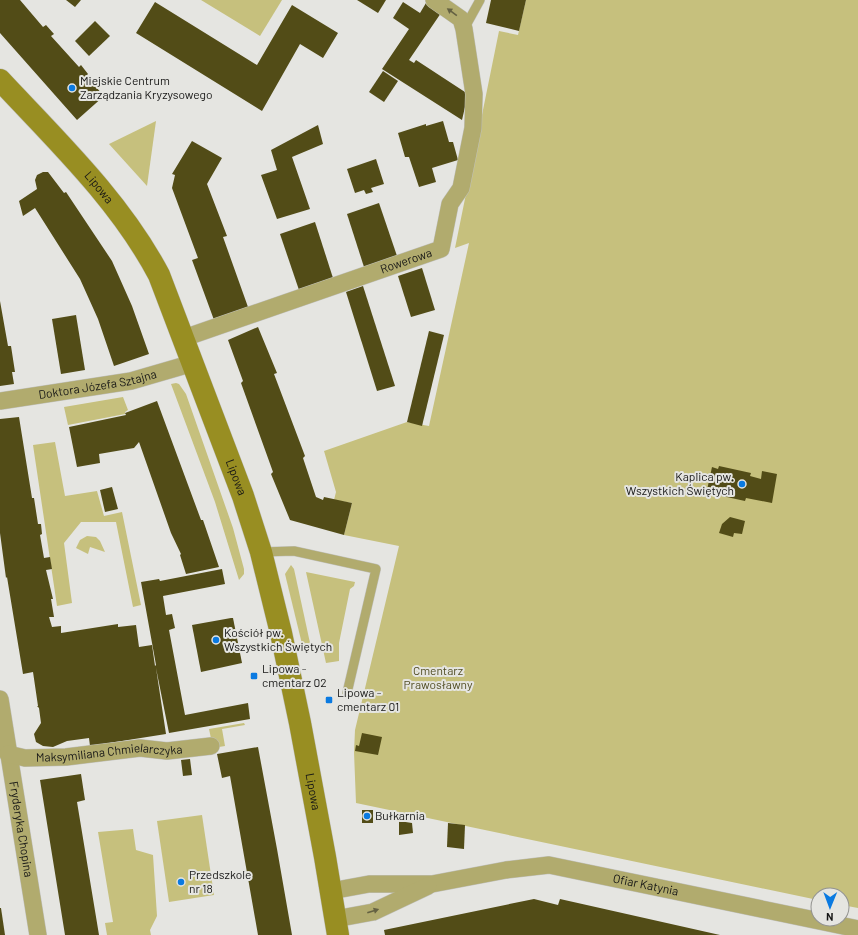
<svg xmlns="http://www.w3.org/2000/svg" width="858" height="935" font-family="Barlow,sans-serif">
  <rect width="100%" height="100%" fill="#e5e5e1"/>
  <!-- green -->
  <g fill="#c6c07d">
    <path d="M 201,0 L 282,0 L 260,36 Z"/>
    <path d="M 526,0 L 858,0 L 858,908 L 842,905 L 842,895 L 818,895 L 818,900 L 356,803 L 354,752 L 355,730 L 399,546 L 344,535 L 352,503 L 334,500 L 336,492 L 324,451 L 407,422 L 429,426 L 469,243 L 455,248 L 499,31 L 518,35 Z"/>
    <path d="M 156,121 L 147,186 L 109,144 Z"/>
    <path d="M 176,383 L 179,384 L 186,394 L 233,528 L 244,569 L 244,574 L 239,580 L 215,502 L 171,384 Z"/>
    <path d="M 123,397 L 128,410 L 125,412 L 125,414 L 68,425 L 64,407 Z"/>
    <path d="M 55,442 L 65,496 L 97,491 L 104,516 L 122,512 L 141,605 L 133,607 L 116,522 L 81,522 L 64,543 L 72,603 L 57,606 L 33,445 Z"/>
    <path d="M 87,536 L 96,537 L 100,541 L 105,552 L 90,547 L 88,554 L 76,548 L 80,540 Z"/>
    <path d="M 291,565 L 294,569 L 310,643 L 302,644 L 285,574 Z"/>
    <path d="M 306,572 L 355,582 L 354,586 L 350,589 L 339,643 L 339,661 L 326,663 Z"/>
    <path d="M 244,723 L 245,725 L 222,729 L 225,746 L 213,748 L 209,729 Z"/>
    <path d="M 202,815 L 214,895 L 169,902 L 157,821 Z"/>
    <path d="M 133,829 L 136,850 L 153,855 L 157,916 L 150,930 L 151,935 L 107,935 L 105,923 L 113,922 L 98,832 Z"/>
  </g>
  <!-- building -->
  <g fill="#524c17">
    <path d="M 0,0 L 20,0 L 43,27 L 46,25 L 54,34 L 51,36 L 79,67 L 81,65 L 88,74 L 86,76 L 104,96 L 77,120 L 0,33 Z"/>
    <path d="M 66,0 L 81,0 L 75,7 Z"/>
    <path d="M 357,0 L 386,0 L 378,13 Z"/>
    <path d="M 491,0 L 526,0 L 519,31 L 486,23 Z"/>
    <path d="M 155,2 L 257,65 L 292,5 L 338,33 L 323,58 L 300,44 L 262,111 L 136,33 Z"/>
    <path d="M 403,2 L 420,13 L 426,3 L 441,13 L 409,60 L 414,63 L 416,60 L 468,94 L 462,120 L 382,69 L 409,29 L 393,18 Z"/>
    <path d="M 95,21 L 110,36 L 89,56 L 75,41 Z"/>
    <path d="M 383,71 L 398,81 L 384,102 L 369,92 Z"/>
    <path d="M 443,121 L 449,142 L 453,142 L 458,160 L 432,168 L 436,182 L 419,187 L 409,157 L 405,157 L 398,133 L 426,124 L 426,126 Z"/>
    <path d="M 318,125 L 323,144 L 292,157 L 310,209 L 277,219 L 261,175 L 277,170 L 271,150 Z"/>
    <path d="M 192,141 L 222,158 L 207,184 L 227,236 L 223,237 L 248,307 L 214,320 L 192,260 L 198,258 L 172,188 L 175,175 L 172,174 Z"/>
    <path d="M 376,159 L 384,184 L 371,188 L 373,192 L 366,194 L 364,190 L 355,193 L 347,169 Z"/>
    <path d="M 43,172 L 48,172 L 64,193 L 66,192 L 112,261 L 132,306 L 149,354 L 114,366 L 98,319 L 80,279 L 35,208 L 23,216 L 19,201 L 37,189 L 35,180 L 37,175 Z"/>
    <path d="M 379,203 L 397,256 L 364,267 L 347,214 Z"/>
    <path d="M 315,222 L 333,278 L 299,290 L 280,234 Z"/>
    <path d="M 422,268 L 435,310 L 411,317 L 398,276 Z"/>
    <path d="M 363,286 L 395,386 L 377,391 L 346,292 Z"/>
    <path d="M 0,301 L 8,346 L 11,346 L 15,372 L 12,372 L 14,384 L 0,386 Z"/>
    <path d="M 76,315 L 85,370 L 61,374 L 52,319 Z"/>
    <path d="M 258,327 L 277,373 L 274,374 L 305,456 L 303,458 L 316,497 L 323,500 L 324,497 L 352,503 L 344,535 L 290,520 L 271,474 L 273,472 L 241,383 L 243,381 L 228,340 Z"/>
    <path d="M 429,331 L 444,335 L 422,426 L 407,422 Z"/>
    <path d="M 157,401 L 201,520 L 203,520 L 219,567 L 186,574 L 180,555 L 181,554 L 171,533 L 139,442 L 134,448 L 99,454 L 100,463 L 77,467 L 69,427 L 126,415 L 125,413 Z"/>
    <path d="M 19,417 L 32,498 L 34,498 L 38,524 L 41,524 L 42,534 L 40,535 L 44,558 L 50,557 L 52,569 L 46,570 L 53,599 L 51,599 L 54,617 L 49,617 L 52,627 L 61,626 L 61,633 L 118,624 L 118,627 L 136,625 L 139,647 L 152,645 L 155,666 L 156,665 L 141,582 L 159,579 L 160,581 L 222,569 L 225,584 L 163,596 L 166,615 L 172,614 L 175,628 L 169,630 L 185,715 L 248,703 L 250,719 L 169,733 L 156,668 L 166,734 L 90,746 L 89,738 L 67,741 L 53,747 L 43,746 L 36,742 L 34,734 L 41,723 L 39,708 L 37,706 L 38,706 L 33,672 L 23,674 L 7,577 L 6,578 L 0,533 L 0,419 Z"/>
    <path d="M 719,466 L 751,473 L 750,476 L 761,479 L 762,471 L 777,474 L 772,503 L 746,498 L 745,501 L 713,494 L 714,491 L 707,490 L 712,467 L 718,469 Z"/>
    <path d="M 112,487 L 118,509 L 105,512 L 100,490 Z"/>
    <path d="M 730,517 L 745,521 L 742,534 L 734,533 L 733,537 L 719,533 L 722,524 Z"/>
    <path d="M 231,618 L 233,618 L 242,663 L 201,672 L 192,625 Z"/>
    <path d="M 362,733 L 382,737 L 378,755 L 355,751 L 356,745 L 359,746 Z"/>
    <path d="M 258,747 L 277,849 L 292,935 L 258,935 L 230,776 L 222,778 L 217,754 Z"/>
    <path d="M 190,759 L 192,775 L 183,776 L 181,760 Z"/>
    <path d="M 81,774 L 85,800 L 77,802 L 99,935 L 65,935 L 40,780 Z"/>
    <rect x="362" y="810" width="11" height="13"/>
    <path d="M 399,821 L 412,823 L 413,833 L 399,835 Z"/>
    <path d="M 448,823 L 465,825 L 464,849 L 447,847 Z"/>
    <path d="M 534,899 L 558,905 L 560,899 L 720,935 L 385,935 L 384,930 Z"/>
    <path d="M 0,908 L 1,908 L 5,935 L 0,935 Z"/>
  </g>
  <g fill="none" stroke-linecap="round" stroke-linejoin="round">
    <!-- lane casing -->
    <g stroke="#c0c0bc" stroke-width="10">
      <g id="lane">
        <path d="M 464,29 L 480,0"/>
        <path d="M 261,552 L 294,551 L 376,569 L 347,693"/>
      </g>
    </g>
    <!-- street casing -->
    <g stroke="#c0c0bc" stroke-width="18">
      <g id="street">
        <path id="s1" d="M 184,338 L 441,249 L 450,204 L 461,188 L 473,128 L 474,94 L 464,29 L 461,19 L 434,0"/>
        <path id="s2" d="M 0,401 L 131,381 L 193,363"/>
        <path id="s3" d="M 0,699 L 38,935"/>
        <path id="s4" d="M 8,754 L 25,758 L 66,757 L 140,748 L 167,751 L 211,746"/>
        <path id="s5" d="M 331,891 L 369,884 L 432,884 L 506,870 L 549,865 L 858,929"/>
        <path d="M 335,919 L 373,912 L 428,886"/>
      </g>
    </g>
    <!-- secondary casing -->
    <g stroke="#c0c0bc" stroke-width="23">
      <g id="secondary">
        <path id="s6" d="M 0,80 C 57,141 120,201 159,275 L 243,496 L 261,552 L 281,633 L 300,723 L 325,857 L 338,935"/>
      </g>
    </g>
    <!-- lane -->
    <use href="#lane" stroke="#b1ab6e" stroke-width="9"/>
    <!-- street -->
    <use href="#street" stroke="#b1ab6e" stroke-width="17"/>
    <!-- secondary -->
    <use href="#secondary" stroke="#988e22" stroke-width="22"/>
  </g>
  <!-- one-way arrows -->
  <defs><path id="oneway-solid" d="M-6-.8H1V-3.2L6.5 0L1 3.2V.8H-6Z"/></defs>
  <g fill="#646142">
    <use href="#oneway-solid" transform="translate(452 12) rotate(-144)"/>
    <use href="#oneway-solid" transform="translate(373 911) rotate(-18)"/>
  </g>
  <!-- markers -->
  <g fill="#0a7ae1" stroke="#e5e5e1" stroke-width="1.5">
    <circle cx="72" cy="88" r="4"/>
    <circle cx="742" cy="484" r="4"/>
    <circle cx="216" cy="640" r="4"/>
    <rect x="250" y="672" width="8" height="8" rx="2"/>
    <rect x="325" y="696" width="8" height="8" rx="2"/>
    <circle cx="367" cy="816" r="4"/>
    <circle cx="181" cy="882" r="4"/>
  </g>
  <g text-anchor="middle" stroke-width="4" stroke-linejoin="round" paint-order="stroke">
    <!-- poi labels -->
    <g font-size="12" fill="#171716" stroke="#e5e5e1" text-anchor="start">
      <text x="80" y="85">Miejskie Centrum<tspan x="80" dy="14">Zarządzania Kryzysowego</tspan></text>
      <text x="734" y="481" text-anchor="end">Kaplica pw.<tspan x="734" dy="14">Wszystkich Świętych</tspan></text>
      <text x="224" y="637">Kościół pw.<tspan x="224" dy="14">Wszystkich Świętych</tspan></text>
      <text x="262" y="673">Lipowa -<tspan x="262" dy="14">cmentarz 02</tspan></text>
      <text x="337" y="697">Lipowa -<tspan x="337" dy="14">cmentarz 01</tspan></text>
      <text x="375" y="820">Bułkarnia</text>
      <text x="189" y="879">Przedszkole<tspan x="189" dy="14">nr 18</tspan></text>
    </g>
    <!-- street labels -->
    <g font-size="12" fill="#171716" stroke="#e5e5e1">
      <text dy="4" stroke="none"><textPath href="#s6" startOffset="146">Lipowa</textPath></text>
      <text dy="4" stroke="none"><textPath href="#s1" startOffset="235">Rowerowa</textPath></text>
      <text dy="4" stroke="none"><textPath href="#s2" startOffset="99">Doktora Józefa Sztajna</textPath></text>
      <text dy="4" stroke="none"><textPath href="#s6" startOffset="469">Lipowa</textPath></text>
      <text dy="4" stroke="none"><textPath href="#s4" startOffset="102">Maksymiliana Chmielarczyka</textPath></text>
      <text dy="4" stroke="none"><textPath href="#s6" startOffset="793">Lipowa</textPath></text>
      <text dy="4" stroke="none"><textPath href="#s3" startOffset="132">Fryderyka Chopina</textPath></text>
      <text dy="4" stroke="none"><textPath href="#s5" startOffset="319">Ofiar Katynia</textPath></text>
    </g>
    <!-- park labels -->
    <g font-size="12" fill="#514d23" stroke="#e5e5e1">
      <text x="438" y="675">Cmentarz<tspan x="438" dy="14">Prawosławny</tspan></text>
    </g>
  </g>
  <!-- north arrow -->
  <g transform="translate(830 907) rotate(181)"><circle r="19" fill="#e5e5e1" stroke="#939390"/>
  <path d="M0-3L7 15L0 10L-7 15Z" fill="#0a7ae1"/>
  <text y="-6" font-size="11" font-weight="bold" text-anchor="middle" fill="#171716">N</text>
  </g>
</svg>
